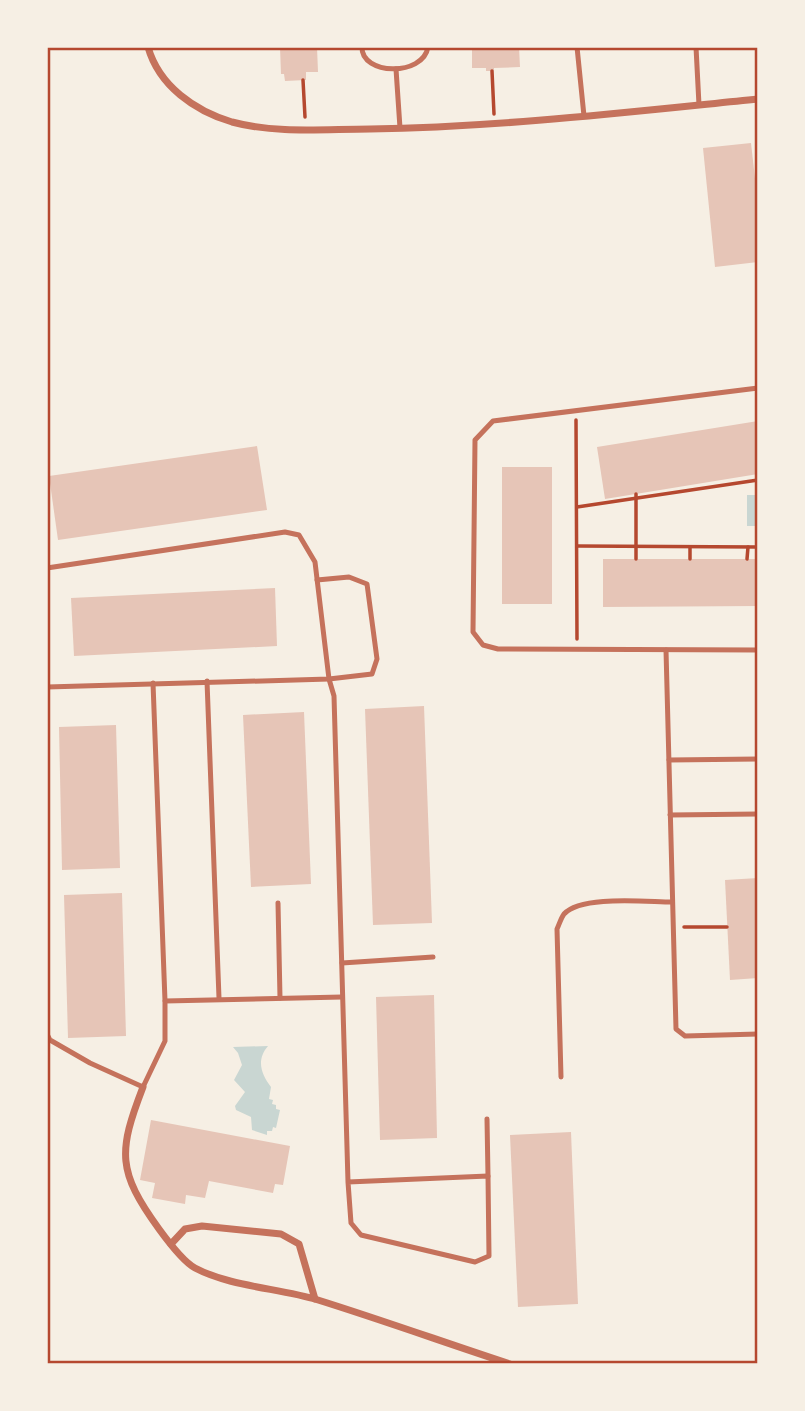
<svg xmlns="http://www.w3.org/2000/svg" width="805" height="1411" font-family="Inter,sans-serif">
  <rect width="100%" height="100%" fill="#f6efe4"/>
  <!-- water -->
  <g fill="#c9d6d2">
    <rect x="747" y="495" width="11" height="31"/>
    <path d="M 268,1046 C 256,1060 261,1074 271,1087 L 269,1099 L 273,1100 L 272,1104 L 276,1105 L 276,1109 L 280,1110 L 276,1128 L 273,1127 L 272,1131 L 267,1131 L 267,1135 L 252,1130 L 251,1117 L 236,1110 L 235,1106 L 245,1092 L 234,1080 L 242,1065 L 238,1053 L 233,1047 Z"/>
  </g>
  <!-- building -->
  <g fill="#e6c5b7">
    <path d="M 280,47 L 317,47 L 318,72 L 306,72 L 306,80 L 285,81 L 284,74 L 281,74 Z"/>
    <path d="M 472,47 L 519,47 L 520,67 L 494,68 L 494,71 L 486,71 L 486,68 L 472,68 Z"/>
    <path d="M 751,143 L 758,205 L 758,262 L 715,267 L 703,148 Z"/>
    <path d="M 758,421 L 758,474 L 605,499 L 597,447 Z"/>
    <path d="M 257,446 L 267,510 L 58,540 L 49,476 Z"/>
    <rect x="502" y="467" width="50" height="137"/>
    <path d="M 603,559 L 758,559 L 758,606 L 603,607 Z"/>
    <path d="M 275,588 L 277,646 L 74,656 L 71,598 Z"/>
    <path d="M 424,706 L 432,923 L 373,925 L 365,709 Z"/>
    <path d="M 304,712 L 311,884 L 251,887 L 243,715 Z"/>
    <path d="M 116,725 L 120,868 L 62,870 L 59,727 Z"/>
    <path d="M 758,878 L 758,978 L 730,980 L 725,880 Z"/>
    <path d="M 122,893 L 126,1036 L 68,1038 L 64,895 Z"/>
    <path d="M 434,995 L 437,1138 L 380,1140 L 376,997 Z"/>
    <path d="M 151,1120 L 290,1146 L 283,1185 L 275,1184 L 273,1193 L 209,1181 L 205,1198 L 186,1195 L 185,1204 L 152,1198 L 155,1183 L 140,1180 Z"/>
    <path d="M 571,1132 L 578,1304 L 518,1307 L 510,1135 Z"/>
  </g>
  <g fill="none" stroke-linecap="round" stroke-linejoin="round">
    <!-- path -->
    <g stroke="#b5482f" stroke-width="3.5">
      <path d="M 492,71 L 494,114"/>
      <path d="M 303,80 L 305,117"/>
      <path d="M 576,420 L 577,639"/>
      <path d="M 636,494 L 636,559"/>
      <path d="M 577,507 L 758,480"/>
      <path d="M 577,546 L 758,547"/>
      <path d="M 690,547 L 690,559"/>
      <path d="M 747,559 L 748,547"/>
      <path d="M 684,927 L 727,927"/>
    </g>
    <!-- service -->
    <g stroke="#c5725c" stroke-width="5">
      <path d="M 362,47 C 361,75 423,77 428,47"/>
      <path d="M 577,47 L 584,116"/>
      <path d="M 696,47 L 699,105"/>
      <path d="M 396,69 L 400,128"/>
      <path d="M 758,388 L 493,421 L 475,440 L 473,632 L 483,645 L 498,649 L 758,650"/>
      <path d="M 47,568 L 285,532 L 299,535 L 315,562 L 329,679 L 334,696 L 348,1182 L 351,1223 L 361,1235 L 475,1262 L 489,1256 L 488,1176 L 348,1182"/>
      <path d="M 666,650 L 676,1029 L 685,1036 L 758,1034"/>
      <path d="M 207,681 L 219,998"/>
      <path d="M 153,683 L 165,1001"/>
      <path d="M 47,687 L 329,679 L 372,674 L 377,659 L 367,584 L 349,577 L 317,580"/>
      <path d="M 669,760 L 758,759"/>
      <path d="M 670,815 L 758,814"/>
      <path d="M 278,903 L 280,998"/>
      <path d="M 342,963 L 433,957"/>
      <path d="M 47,1034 L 50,1040 L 90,1063 L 143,1087 L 165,1041 L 165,1001 L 342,997"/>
      <path d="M 561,1077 L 557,929 C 559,925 561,918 564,914 C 581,895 647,902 672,902"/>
      <path d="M 487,1119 L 488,1176"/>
    </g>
    <!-- minor -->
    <g stroke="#c5725c" stroke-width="7">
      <path d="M 148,47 C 159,86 195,111 232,122 C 277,134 324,129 370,129 C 500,127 629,112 758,99"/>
      <path d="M 143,1087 C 118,1152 117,1171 159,1229 C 167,1240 184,1262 195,1268 C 231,1287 279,1288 318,1300 C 382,1320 446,1343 510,1364"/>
      <path d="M 171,1244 L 185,1229 L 202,1226 L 281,1234 L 299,1244 L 315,1299"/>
    </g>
  </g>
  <!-- border -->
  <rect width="805" height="1411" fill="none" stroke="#f6efe4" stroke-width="98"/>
  <rect x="49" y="49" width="707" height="1313" fill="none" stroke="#b5482f" stroke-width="2.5"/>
</svg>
